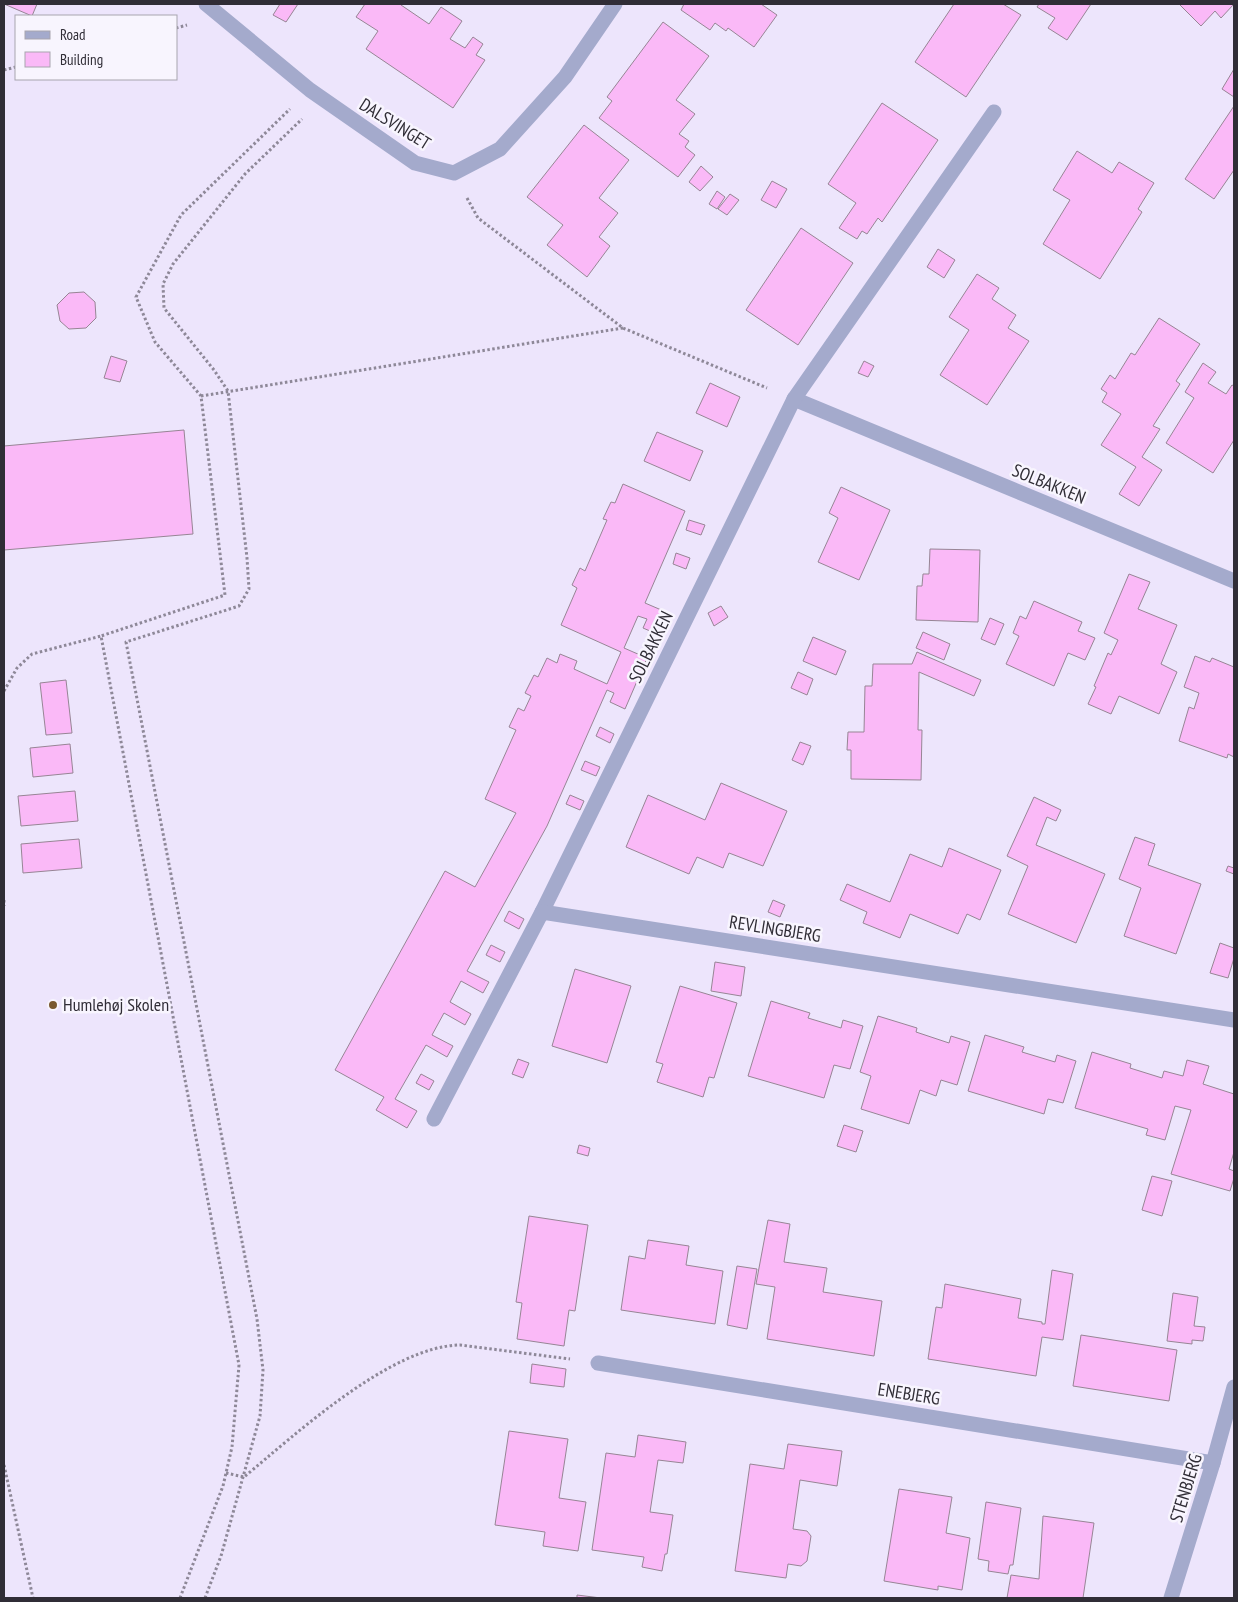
<svg xmlns="http://www.w3.org/2000/svg" width="1238" height="1602" font-family="'PT Sans Narrow',sans-serif">
  <rect width="100%" height="100%" fill="#ede5fc"/>
  <!-- building -->
  <g fill="#fab9f7" stroke="#978595">
    <path d="M 4,4 L 37,4 L 32,16 Z"/>
    <path d="M 280,4 L 298,4 L 286,22 L 273,15 Z"/>
    <path d="M 365,4 L 402,4 L 401,5 L 429,24 L 441,7 L 462,21 L 450,39 L 465,48 L 473,37 L 483,44 L 476,55 L 485,60 L 453,108 L 366,49 L 378,31 L 356,17 Z"/>
    <path d="M 684,4 L 761,4 L 777,15 L 754,47 L 728,28 L 726,31 L 715,23 L 710,30 L 681,10 Z"/>
    <path d="M 954,4 L 1003,4 L 1021,15 L 966,97 L 915,62 Z"/>
    <path d="M 1039,4 L 1091,4 L 1067,40 L 1048,28 L 1055,18 L 1037,7 Z"/>
    <path d="M 1179,4 L 1234,4 L 1221,18 L 1215,11 L 1201,26 Z"/>
    <path d="M 663,22 L 709,56 L 676,100 L 695,114 L 679,134 L 689,141 L 685,147 L 695,155 L 678,177 L 599,118 L 612,101 L 607,97 Z"/>
    <path d="M 1234,69 L 1234,97 L 1222,89 Z"/>
    <path d="M 882,103 L 938,140 L 882,222 L 878,218 L 867,234 L 862,231 L 857,239 L 839,228 L 856,203 L 828,184 Z"/>
    <path d="M 1234,106 L 1234,170 L 1214,199 L 1185,179 Z"/>
    <path d="M 584,125 L 629,160 L 599,198 L 618,213 L 599,237 L 610,246 L 587,277 L 547,245 L 563,225 L 527,197 Z"/>
    <path d="M 1077,151 L 1112,173 L 1119,162 L 1154,183 L 1138,209 L 1142,212 L 1100,279 L 1043,244 L 1070,200 L 1053,190 Z"/>
    <path d="M 701,166 L 713,177 L 700,191 L 689,182 Z"/>
    <path d="M 772,181 L 787,189 L 776,208 L 761,200 Z"/>
    <path d="M 717,191 L 725,197 L 717,209 L 709,204 Z"/>
    <path d="M 730,194 L 739,200 L 727,215 L 718,209 Z"/>
    <path d="M 801,228 L 853,263 L 798,345 L 746,310 Z"/>
    <path d="M 938,249 L 955,260 L 944,278 L 927,267 Z"/>
    <path d="M 977,274 L 999,288 L 992,299 L 1016,315 L 1008,328 L 1029,341 L 987,405 L 940,375 L 969,330 L 949,317 Z"/>
    <path d="M 84,292 L 95,302 L 96,318 L 86,328 L 69,329 L 60,321 L 57,305 L 69,293 Z"/>
    <path d="M 1159,318 L 1200,344 L 1176,381 L 1180,384 L 1153,426 L 1160,429 L 1142,457 L 1162,470 L 1139,506 L 1119,494 L 1136,467 L 1101,445 L 1121,414 L 1102,402 L 1107,393 L 1101,389 L 1110,375 L 1115,379 L 1131,353 L 1135,355 Z"/>
    <path d="M 111,356 L 127,361 L 120,382 L 104,378 Z"/>
    <path d="M 864,361 L 874,366 L 868,377 L 858,373 Z"/>
    <path d="M 1203,363 L 1216,372 L 1208,383 L 1226,394 L 1232,385 L 1234,386 L 1234,440 L 1213,473 L 1166,443 L 1194,398 L 1185,392 Z"/>
    <path d="M 710,383 L 740,397 L 727,427 L 696,413 Z"/>
    <path d="M 184,430 L 193,534 L 4,550 L 4,446 Z"/>
    <path d="M 657,432 L 703,451 L 690,481 L 644,461 Z"/>
    <path d="M 623,484 L 685,511 L 645,603 L 666,612 L 657,634 L 643,628 L 647,619 L 638,616 L 624,648 L 647,658 L 625,709 L 610,702 L 614,693 L 607,690 L 547,826 L 467,971 L 489,982 L 483,993 L 461,981 L 450,1002 L 471,1014 L 465,1025 L 444,1013 L 432,1035 L 453,1046 L 447,1057 L 426,1045 L 395,1099 L 417,1111 L 407,1128 L 376,1110 L 384,1097 L 335,1070 L 445,871 L 475,887 L 516,813 L 485,799 L 516,730 L 509,727 L 518,708 L 524,711 L 531,696 L 525,693 L 534,675 L 538,677 L 547,658 L 557,663 L 560,654 L 577,661 L 574,669 L 607,684 L 621,652 L 561,625 L 577,588 L 572,585 L 580,568 L 585,571 L 607,520 L 603,519 L 611,502 L 615,503 Z"/>
    <path d="M 841,487 L 890,510 L 859,580 L 818,562 L 838,518 L 829,513 Z"/>
    <path d="M 689,520 L 705,525 L 701,535 L 686,530 Z"/>
    <path d="M 930,549 L 980,550 L 978,622 L 916,620 L 917,586 L 922,586 L 923,574 L 929,574 Z"/>
    <path d="M 676,553 L 690,558 L 686,569 L 673,564 Z"/>
    <path d="M 1129,574 L 1150,582 L 1138,609 L 1177,625 L 1161,664 L 1177,672 L 1159,714 L 1119,696 L 1111,714 L 1088,704 L 1096,687 L 1094,686 L 1108,653 L 1111,655 L 1118,640 L 1104,633 Z"/>
    <path d="M 1034,601 L 1082,622 L 1078,631 L 1095,638 L 1085,660 L 1068,653 L 1054,686 L 1006,664 L 1019,636 L 1013,633 L 1020,616 L 1026,619 Z"/>
    <path d="M 721,606 L 728,617 L 714,626 L 708,613 Z"/>
    <path d="M 990,618 L 1004,624 L 995,645 L 981,639 Z"/>
    <path d="M 923,632 L 950,644 L 944,660 L 916,648 Z"/>
    <path d="M 813,637 L 846,651 L 836,675 L 803,661 Z"/>
    <path d="M 917,652 L 981,680 L 974,696 L 919,672 L 918,730 L 922,730 L 921,780 L 851,779 L 851,750 L 847,750 L 848,732 L 864,732 L 865,686 L 872,686 L 873,664 L 912,664 Z"/>
    <path d="M 1195,656 L 1210,662 L 1212,658 L 1234,667 L 1234,757 L 1228,754 L 1227,758 L 1179,741 L 1189,707 L 1194,709 L 1199,693 L 1184,687 Z"/>
    <path d="M 798,672 L 813,679 L 807,695 L 791,688 Z"/>
    <path d="M 66,680 L 72,733 L 46,735 L 40,683 Z"/>
    <path d="M 600,727 L 614,734 L 610,743 L 596,736 Z"/>
    <path d="M 800,742 L 811,746 L 803,765 L 792,760 Z"/>
    <path d="M 70,744 L 73,773 L 33,777 L 30,748 Z"/>
    <path d="M 585,761 L 600,767 L 596,776 L 581,770 Z"/>
    <path d="M 721,783 L 787,811 L 763,866 L 729,853 L 723,868 L 697,857 L 689,874 L 626,847 L 648,795 L 705,820 Z"/>
    <path d="M 75,791 L 78,821 L 21,826 L 18,796 Z"/>
    <path d="M 570,795 L 584,801 L 580,810 L 566,804 Z"/>
    <path d="M 1034,797 L 1061,810 L 1056,821 L 1047,817 L 1036,845 L 1105,874 L 1076,943 L 1008,914 L 1028,866 L 1007,856 Z"/>
    <path d="M 1135,837 L 1155,844 L 1148,865 L 1201,884 L 1176,954 L 1124,936 L 1141,888 L 1119,879 Z"/>
    <path d="M 79,839 L 82,868 L 23,873 L 21,844 Z"/>
    <path d="M 949,848 L 1001,870 L 980,920 L 967,914 L 958,934 L 910,914 L 900,938 L 863,923 L 867,912 L 840,900 L 847,884 L 890,902 L 910,854 L 942,867 Z"/>
    <path d="M 1228,866 L 1234,868 L 1234,874 L 1226,871 Z"/>
    <path d="M 773,900 L 785,905 L 780,917 L 768,912 Z"/>
    <path d="M 509,911 L 524,919 L 519,929 L 504,921 Z"/>
    <path d="M 1220,943 L 1234,948 L 1234,958 L 1228,978 L 1210,973 Z"/>
    <path d="M 491,945 L 505,952 L 500,962 L 486,955 Z"/>
    <path d="M 715,962 L 745,967 L 741,996 L 711,991 Z"/>
    <path d="M 575,969 L 631,986 L 607,1063 L 552,1046 Z"/>
    <path d="M 680,986 L 737,1003 L 714,1078 L 709,1077 L 703,1097 L 657,1082 L 663,1064 L 656,1062 Z"/>
    <path d="M 771,1001 L 810,1013 L 808,1018 L 841,1028 L 843,1020 L 863,1026 L 850,1069 L 834,1065 L 824,1098 L 748,1076 Z"/>
    <path d="M 878,1016 L 917,1028 L 916,1032 L 949,1043 L 951,1036 L 970,1042 L 957,1085 L 941,1080 L 936,1096 L 920,1090 L 909,1124 L 861,1109 L 871,1076 L 860,1072 Z"/>
    <path d="M 985,1035 L 1024,1047 L 1022,1052 L 1055,1062 L 1057,1055 L 1076,1061 L 1063,1103 L 1048,1099 L 1044,1114 L 968,1091 Z"/>
    <path d="M 1092,1052 L 1131,1064 L 1130,1068 L 1162,1078 L 1164,1071 L 1183,1076 L 1187,1060 L 1209,1066 L 1203,1084 L 1234,1094 L 1234,1152 L 1229,1169 L 1234,1171 L 1234,1178 L 1230,1191 L 1171,1174 L 1191,1110 L 1175,1106 L 1165,1140 L 1146,1135 L 1148,1129 L 1075,1108 Z"/>
    <path d="M 518,1059 L 529,1063 L 523,1078 L 512,1074 Z"/>
    <path d="M 421,1074 L 434,1081 L 429,1090 L 416,1083 Z"/>
    <path d="M 844,1125 L 863,1131 L 856,1152 L 837,1146 Z"/>
    <path d="M 579,1145 L 590,1148 L 588,1156 L 577,1153 Z"/>
    <path d="M 1152,1176 L 1172,1181 L 1162,1216 L 1142,1210 Z"/>
    <path d="M 529,1216 L 588,1225 L 575,1311 L 569,1310 L 564,1346 L 517,1339 L 522,1303 L 516,1302 Z"/>
    <path d="M 768,1220 L 790,1224 L 784,1262 L 827,1268 L 823,1292 L 882,1301 L 874,1356 L 767,1339 L 775,1287 L 756,1284 Z"/>
    <path d="M 648,1240 L 689,1246 L 686,1265 L 723,1271 L 715,1324 L 621,1310 L 629,1256 L 645,1259 Z"/>
    <path d="M 737,1266 L 757,1269 L 747,1329 L 727,1325 Z"/>
    <path d="M 1052,1270 L 1073,1274 L 1063,1340 L 1042,1337 L 1036,1376 L 928,1359 L 936,1307 L 942,1308 L 945,1284 L 1021,1299 L 1018,1318 L 1042,1322 L 1042,1324 L 1045,1324 Z"/>
    <path d="M 1173,1293 L 1198,1297 L 1194,1326 L 1205,1327 L 1203,1341 L 1192,1340 L 1192,1344 L 1167,1341 Z"/>
    <path d="M 1081,1335 L 1177,1350 L 1169,1401 L 1073,1386 Z"/>
    <path d="M 532,1364 L 566,1369 L 564,1387 L 530,1383 Z"/>
    <path d="M 509,1431 L 568,1439 L 559,1498 L 586,1502 L 578,1551 L 543,1546 L 545,1532 L 495,1525 Z"/>
    <path d="M 638,1435 L 686,1442 L 683,1463 L 658,1460 L 650,1512 L 673,1515 L 667,1554 L 665,1554 L 662,1571 L 642,1567 L 644,1557 L 592,1550 L 606,1453 L 635,1457 Z"/>
    <path d="M 788,1444 L 842,1451 L 837,1486 L 800,1480 L 793,1529 L 807,1531 L 811,1536 L 807,1561 L 801,1566 L 788,1564 L 786,1578 L 735,1571 L 750,1464 L 784,1469 Z"/>
    <path d="M 899,1489 L 952,1497 L 946,1533 L 970,1538 L 962,1590 L 938,1586 L 938,1590 L 884,1581 Z"/>
    <path d="M 986,1502 L 1021,1508 L 1013,1565 L 1010,1565 L 1008,1574 L 988,1571 L 989,1561 L 978,1559 Z"/>
    <path d="M 1043,1516 L 1094,1523 L 1083,1598 L 1007,1598 L 1011,1575 L 1039,1579 Z"/>
    <path d="M 577,1595 L 601,1598 L 577,1598 Z"/>
  </g>
  <g fill="none" stroke-linecap="round" stroke-linejoin="round">
    <!-- path -->
    <g stroke="#8e8898" stroke-width="3" stroke-dasharray="2.5 2.5" stroke-linecap="butt">
      <path d="M 176,28 L 187,25"/>
      <path d="M 4,70 L 16,67"/>
      <path d="M 467,198 L 478,218 L 623,328 L 767,388"/>
      <path d="M 201,396 L 623,328"/>
      <path d="M 4,691 L 17,668 L 32,654 L 101,636"/>
      <path d="M 4,900 L 4,906"/>
      <path d="M 4,1465 L 33,1598"/>
      <path d="M 226,1473 L 244,1477 C 296,1434 391,1346 460,1345 L 570,1359"/>
      <path d="M 180,1598 L 223,1486 L 232,1447 L 239,1365 L 101,636 L 225,595 L 201,396 L 155,342 L 136,297 L 181,215 L 290,109"/>
      <path d="M 205,1598 L 221,1556 L 260,1416 L 263,1370 L 257,1319 L 126,642 L 239,606 L 249,589 L 247,558 L 228,391 L 214,370 L 164,308 L 163,284 L 173,264 L 245,174 L 302,119"/>
    </g>
    <!-- street -->
    <g stroke="#a4aacc" stroke-width="15">
      <path d="M 206,4 L 310,90 L 415,163 L 454,173 L 500,149 L 565,77 L 615,4"/>
      <path d="M 794,399 L 1234,581"/>
      <path d="M 542,912 L 794,399 L 994,112"/>
      <path d="M 434,1119 L 542,912 L 1234,1020"/>
      <path d="M 598,1363 L 1213,1463"/>
      <path d="M 1171,1598 L 1213,1463 L 1234,1387"/>
    </g>
  </g>
  <!-- markers -->
  <circle fill="#79582f" stroke="#f8f5fe" stroke-width="2" cx="53" cy="1005" r="5"/>
  <g text-anchor="middle" stroke-width="5" stroke-linejoin="round" paint-order="stroke">
    <!-- street labels -->
    <g font-size="18" fill="#302d36" stroke="#f8f5fe">
      <text transform="translate(395 124) rotate(32)" y="6">DALSVINGET</text>
      <text transform="translate(1049 484) rotate(22)" y="6">SOLBAKKEN</text>
      <text transform="translate(651 647) rotate(-64)" y="6">SOLBAKKEN</text>
      <text transform="translate(775 929) rotate(9)" y="6">REVLINGBJERG</text>
      <text transform="translate(909 1394) rotate(9)" y="6">ENEBJERG</text>
      <text transform="translate(1186 1488) rotate(-73)" y="6">STENBJERG</text>
    </g>
    <!-- poi labels -->
    <g font-size="18" fill="#302d36" stroke="#f8f5fe" text-anchor="start">
      <text x="63" y="1011">Humlehøj Skolen</text>
    </g>
  </g>
  <!-- border -->
  <rect width="1238" height="1602" fill="none" stroke="#302d36" stroke-width="10"/>
  <!-- legend -->
  <rect x="15" y="15" width="162" height="65" fill="#f8f5fe" stroke="#a8a5ae"/>
  <rect x="25" y="31" width="25" height="8" fill="#a4aacc" stroke="#a8a5ae"/>
  <text x="60" y="40" font-size="15" fill="#302d36">Road</text>
  <rect x="25" y="52" width="25" height="15" fill="#fab9f7" stroke="#a8a5ae"/>
  <text x="60" y="65" font-size="15" fill="#302d36">Building</text>
</svg>
